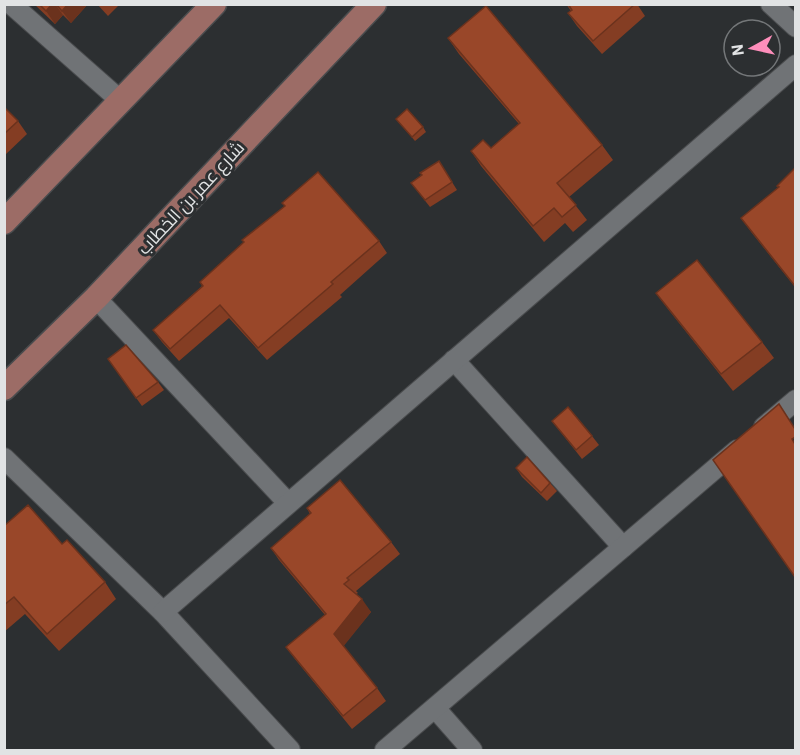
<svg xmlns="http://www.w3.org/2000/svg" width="800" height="755" font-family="'IBM Plex Sans',Cairo,sans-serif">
  <rect width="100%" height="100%" fill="#2c2f31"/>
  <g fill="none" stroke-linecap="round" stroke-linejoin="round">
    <!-- minor casing -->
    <g stroke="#4a4c4e" stroke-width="22">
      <g id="minor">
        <path d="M 11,4 L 121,101"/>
        <path d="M 771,4 L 796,27"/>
        <path d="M 96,298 L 288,503"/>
        <path d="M 454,360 L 623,547"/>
        <path d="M 764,427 L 796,400"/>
        <path d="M 4,458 L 163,612 L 290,750"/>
        <path d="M 163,612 L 796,65"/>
        <path d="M 435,708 L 472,750"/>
        <path d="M 385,750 L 737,450"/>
      </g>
    </g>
    <!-- major casing -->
    <g stroke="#4a4c4e" stroke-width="27">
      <g id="major">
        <path d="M 4,222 L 214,4"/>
        <path d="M 4,388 L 96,298 L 374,4"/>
      </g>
    </g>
    <!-- minor -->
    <use href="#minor" stroke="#707376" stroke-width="20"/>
    <!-- major -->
    <use href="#major" stroke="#9c6c66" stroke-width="24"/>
  </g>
  <!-- wall -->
  <g fill="#843d23">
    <path d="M 34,4 L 88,4 L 71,23 L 63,15 L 55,24 Z"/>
    <path d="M 97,4 L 120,4 L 108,16 Z"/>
    <path d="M 566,4 L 637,4 L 645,16 L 602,54 L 577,26 L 568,13 L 571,11 Z"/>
    <path d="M 448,38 L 602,145 L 613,160 L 569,197 L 587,220 L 573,232 L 565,223 L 544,242 L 481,166 L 471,151 L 491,148 L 519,124 L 459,54 Z"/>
    <path d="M 4,107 L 18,121 L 27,134 L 4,156 Z"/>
    <path d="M 396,119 L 423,127 L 426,132 L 415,141 Z"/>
    <path d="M 439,161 L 457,190 L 430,207 L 411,183 Z"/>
    <path d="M 795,168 L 795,287 L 752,233 L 741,218 L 779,188 Z"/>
    <path d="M 379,241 L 387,253 L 340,295 L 342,297 L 267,360 L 229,318 L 179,361 L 162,342 L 153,330 L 202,286 L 200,282 Z"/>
    <path d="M 656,293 L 762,342 L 774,358 L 733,391 L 668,309 Z"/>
    <path d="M 108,359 L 158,382 L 164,390 L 142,406 Z"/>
    <path d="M 552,421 L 592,436 L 599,445 L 582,459 Z"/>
    <path d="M 516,468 L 550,483 L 557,491 L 547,501 L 522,477 Z"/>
    <path d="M 307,508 L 391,542 L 400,554 L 356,591 L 358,593 L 356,594 L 371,612 L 343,646 L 377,688 L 386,701 L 352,729 L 295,659 L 286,647 L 325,615 L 279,560 L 271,548 L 310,514 Z"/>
    <path d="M 4,526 L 62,544 L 105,582 L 116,599 L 59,651 L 25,614 L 4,632 Z"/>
  </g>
  <!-- shaded-wall -->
  <g fill="#6b321d">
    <path d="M 52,4 L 55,4 L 63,15 L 55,24 L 46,11 Z"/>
    <path d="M 68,4 L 88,4 L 71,23 L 62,11 Z"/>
    <path d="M 362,599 L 371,612 L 343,647 L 334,634 Z"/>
  </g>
  <!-- building -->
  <g fill="#994729" stroke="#6b321d" stroke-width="1.5">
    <path d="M 39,4 L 52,4 L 46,11 Z"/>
    <path d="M 56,4 L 68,4 L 62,11 Z"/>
    <path d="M 568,4 L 635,4 L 593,41 L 568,13 L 572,10 Z"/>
    <path d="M 486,6 L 602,145 L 557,183 L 576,205 L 562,217 L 554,208 L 533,226 L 471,151 L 483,140 L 491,148 L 520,123 L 448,38 Z"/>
    <path d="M 4,107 L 18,121 L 4,134 Z"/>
    <path d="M 407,109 L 423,127 L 412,137 L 396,119 Z"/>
    <path d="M 439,161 L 452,182 L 425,200 L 411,183 L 422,175 L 420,173 Z"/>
    <path d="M 795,168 L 795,286 L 741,218 L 779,187 L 777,186 Z"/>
    <path d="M 318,172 L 379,241 L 331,282 L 333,284 L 258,348 L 220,305 L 170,349 L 153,330 L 203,286 L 200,282 L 244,242 L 242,240 L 285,206 L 282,203 Z"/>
    <path d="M 697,260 L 762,342 L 721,374 L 656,293 Z"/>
    <path d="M 126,345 L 158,382 L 136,398 L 108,359 Z"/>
    <path d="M 779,404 L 795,429 L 795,437 L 792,439 L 795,444 L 795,577 L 713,460 Z"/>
    <path d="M 568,407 L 592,436 L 576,450 L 552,421 Z"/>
    <path d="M 527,457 L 550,483 L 541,493 L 516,468 Z"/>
    <path d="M 340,480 L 391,542 L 347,578 L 349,580 L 344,584 L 362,599 L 334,634 L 377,688 L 343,716 L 286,647 L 326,614 L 271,548 L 311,513 L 307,508 Z"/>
    <path d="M 28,505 L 62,544 L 67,540 L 105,582 L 47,634 L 14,597 L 4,605 L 4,526 Z"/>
  </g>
  <g text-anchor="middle" stroke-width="6" stroke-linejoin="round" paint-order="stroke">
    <!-- street labels -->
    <g font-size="18" fill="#e1e3e4" stroke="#2c2f31">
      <text transform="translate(191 198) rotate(-47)" y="6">شارع عمر بن الخطاب</text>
    </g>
  </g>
  <!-- border -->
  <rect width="800" height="755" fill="none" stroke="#e1e3e4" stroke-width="12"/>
  <!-- north arrow -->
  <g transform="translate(752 48) rotate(262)"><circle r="28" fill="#2c2f31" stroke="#747779" stroke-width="1.5"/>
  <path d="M0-4.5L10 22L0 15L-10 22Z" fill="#fe8ebb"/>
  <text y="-9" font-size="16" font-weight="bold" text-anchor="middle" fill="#e1e3e4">N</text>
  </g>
</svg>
